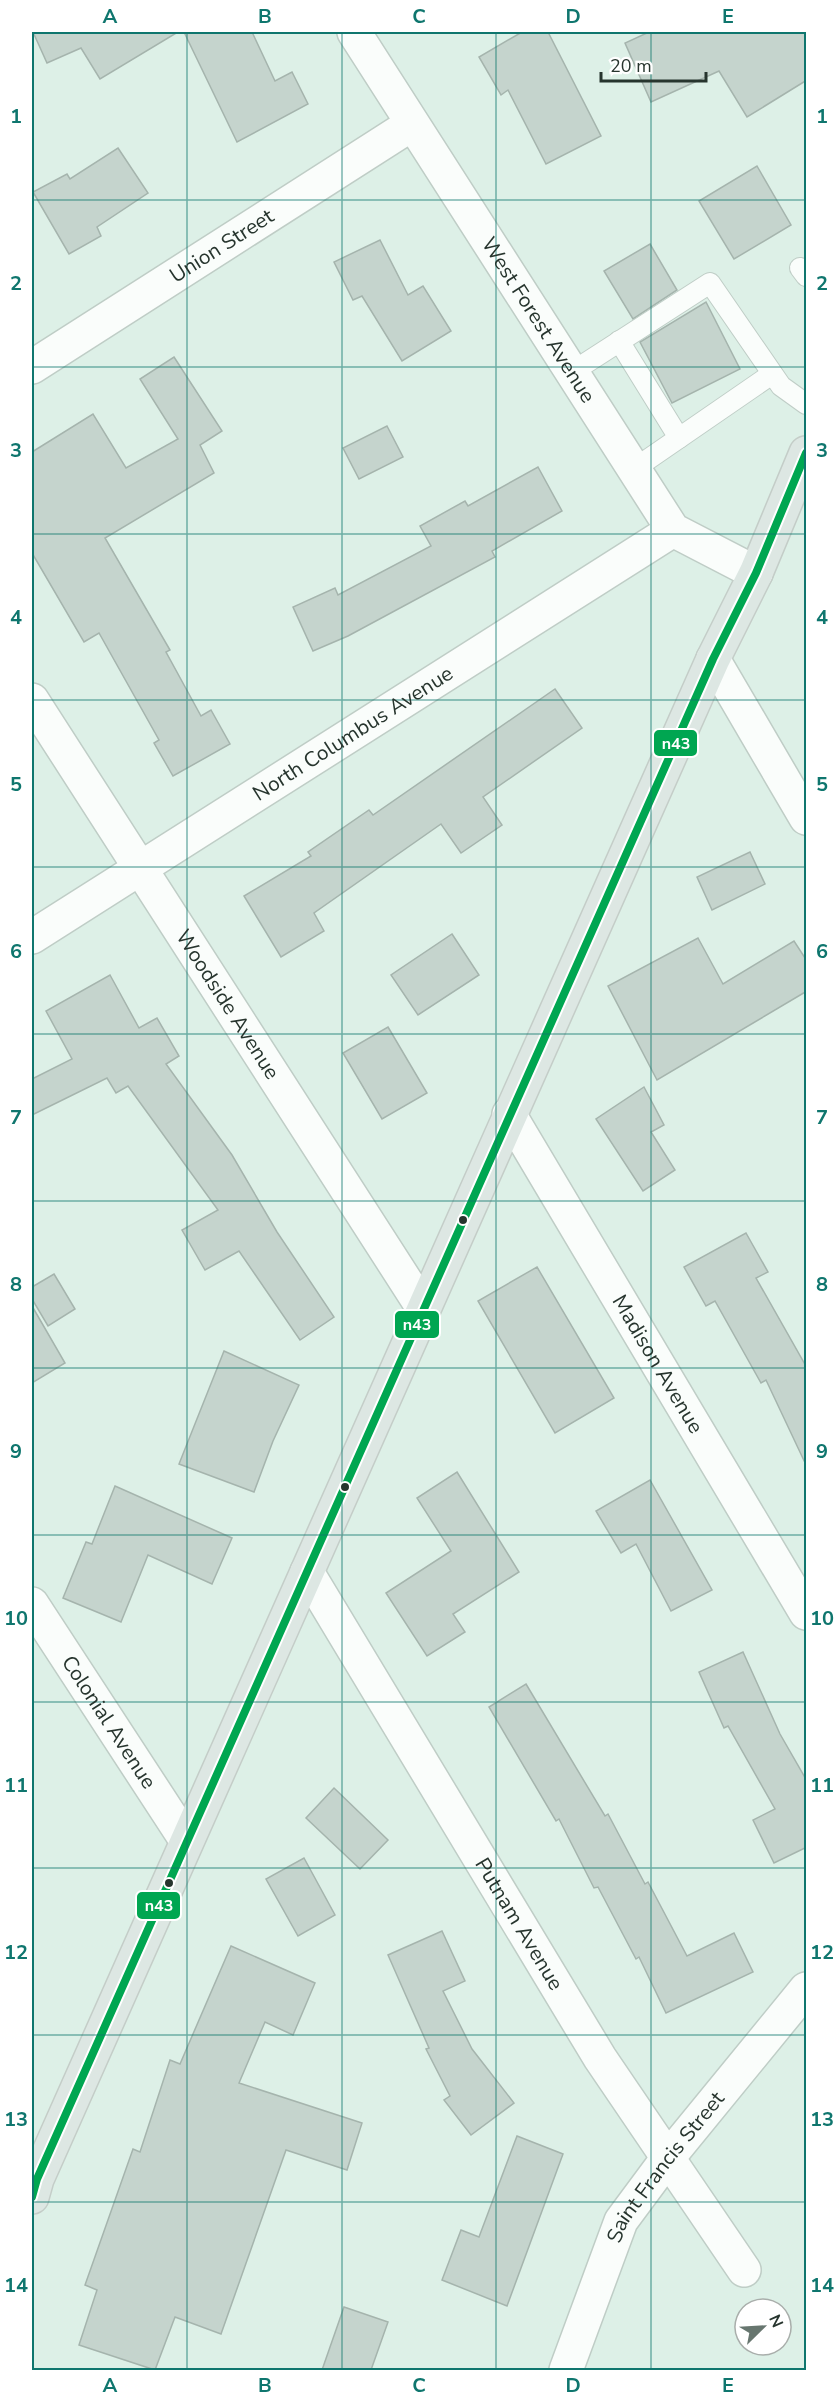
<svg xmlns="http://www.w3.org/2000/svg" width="838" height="2402" font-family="'Nunito Sans',sans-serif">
  <rect width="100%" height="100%" fill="#ddf0e7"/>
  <!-- building -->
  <g fill="#c5d4cd" stroke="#a5b4ad" stroke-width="1.5">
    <path d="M 33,32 L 178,32 L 100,79 L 81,48 L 47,63 Z"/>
    <path d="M 184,32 L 252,32 L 275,81 L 292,72 L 308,104 L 237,142 Z"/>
    <path d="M 522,32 L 548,32 L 601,136 L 546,164 L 508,90 L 501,95 L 479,57 Z"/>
    <path d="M 649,32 L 807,32 L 807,80 L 747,117 L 719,71 L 651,102 L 625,43 Z"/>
    <path d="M 118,148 L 148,193 L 97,227 L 101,236 L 69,254 L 33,192 L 67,174 L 70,179 Z"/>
    <path d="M 757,166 L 791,225 L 734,259 L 699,201 Z"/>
    <path d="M 380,240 L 408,295 L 423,286 L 451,331 L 402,361 L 362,296 L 353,300 L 334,262 Z"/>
    <path d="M 650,244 L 677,290 L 633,319 L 604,271 Z"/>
    <path d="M 706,302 L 740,369 L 672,403 L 640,342 Z"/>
    <path d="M 174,357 L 222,431 L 200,445 L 214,473 L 105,538 L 170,650 L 166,652 L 201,716 L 211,710 L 230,744 L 173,776 L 154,743 L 159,740 L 99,633 L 84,642 L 32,553 L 32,452 L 93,414 L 126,468 L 178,439 L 140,379 Z"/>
    <path d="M 387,426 L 403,457 L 359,479 L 343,448 Z"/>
    <path d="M 538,467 L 562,511 L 492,551 L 495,557 L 348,636 L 313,651 L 293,607 L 335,588 L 338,595 L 431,546 L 420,526 L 465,501 L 468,506 Z"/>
    <path d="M 555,689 L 582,728 L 483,797 L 502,825 L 461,853 L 441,824 L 314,913 L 324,931 L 281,957 L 244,896 L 311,856 L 308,852 L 369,810 L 373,815 Z"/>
    <path d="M 750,852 L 765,884 L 712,910 L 697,877 Z"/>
    <path d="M 452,934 L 479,975 L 418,1015 L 391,975 Z"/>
    <path d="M 698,938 L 723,984 L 794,941 L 807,961 L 807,991 L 657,1080 L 608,986 Z"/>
    <path d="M 110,975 L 139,1028 L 157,1018 L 179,1056 L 166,1064 L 232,1155 L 277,1232 L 334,1317 L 300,1340 L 239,1251 L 205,1270 L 182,1230 L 218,1210 L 128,1086 L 116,1093 L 107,1078 L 32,1115 L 32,1079 L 72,1059 L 46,1011 Z"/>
    <path d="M 388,1027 L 427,1093 L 382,1119 L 343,1053 Z"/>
    <path d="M 644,1087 L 664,1125 L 651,1132 L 675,1170 L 643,1191 L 596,1119 Z"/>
    <path d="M 746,1233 L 768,1272 L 756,1278 L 807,1368 L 807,1467 L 766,1380 L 761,1383 L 715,1301 L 706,1306 L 684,1267 Z"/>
    <path d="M 537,1267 L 614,1398 L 555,1433 L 478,1301 Z"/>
    <path d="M 54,1274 L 75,1309 L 48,1326 L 32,1299 L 32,1287 Z"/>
    <path d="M 32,1306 L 65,1363 L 32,1383 Z"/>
    <path d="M 224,1351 L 299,1385 L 273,1441 L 254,1492 L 179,1464 Z"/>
    <path d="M 457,1472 L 519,1572 L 453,1614 L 465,1632 L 427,1656 L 386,1593 L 451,1551 L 417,1498 Z"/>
    <path d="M 650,1480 L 712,1590 L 671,1611 L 636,1544 L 621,1553 L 596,1511 Z"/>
    <path d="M 115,1486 L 232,1538 L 212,1584 L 148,1555 L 121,1622 L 63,1598 L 86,1542 L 92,1544 Z"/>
    <path d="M 743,1652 L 780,1734 L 807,1781 L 807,1847 L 774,1863 L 753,1820 L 775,1809 L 728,1726 L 724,1728 L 699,1672 Z"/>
    <path d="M 526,1684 L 605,1816 L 608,1814 L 645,1884 L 648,1882 L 687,1956 L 734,1933 L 753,1972 L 666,2013 L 639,1957 L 636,1959 L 598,1887 L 594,1888 L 559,1819 L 556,1821 L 489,1707 Z"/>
    <path d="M 334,1788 L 388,1840 L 360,1869 L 306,1818 Z"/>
    <path d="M 304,1858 L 335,1915 L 298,1936 L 266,1879 Z"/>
    <path d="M 442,1931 L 465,1981 L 443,1991 L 472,2049 L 514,2103 L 471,2135 L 444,2100 L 450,2096 L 426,2049 L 429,2048 L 388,1955 Z"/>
    <path d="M 231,1946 L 315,1983 L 293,2035 L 265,2022 L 239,2083 L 362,2123 L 347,2170 L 286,2150 L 221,2334 L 175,2317 L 155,2370 L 79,2345 L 97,2290 L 85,2285 L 133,2149 L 140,2152 L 170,2060 L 180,2064 Z"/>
    <path d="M 517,2136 L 563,2154 L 507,2306 L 442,2280 L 461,2230 L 479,2237 Z"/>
    <path d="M 344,2307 L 388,2322 L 371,2370 L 322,2370 Z"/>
  </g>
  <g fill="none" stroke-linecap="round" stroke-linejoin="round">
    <!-- service casing -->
    <g stroke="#bfcdc6" stroke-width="22">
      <g id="service">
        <path d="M 800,268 L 806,276"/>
        <path d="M 619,341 L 679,438"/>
        <path d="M 572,372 L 710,283 L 781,386 L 806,404"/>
        <path d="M 634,469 L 772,374"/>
      </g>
    </g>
    <!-- minor casing -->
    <g stroke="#bfcdc6" stroke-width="36">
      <g id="minor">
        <path id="s1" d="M 354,32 L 673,530 L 756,573"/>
        <path id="s2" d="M 32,367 L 412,124"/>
        <path d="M 713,659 L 806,818"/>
        <path id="s3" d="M 32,700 L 423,1308"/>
        <path id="s4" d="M 32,937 L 673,530"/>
        <path id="s5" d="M 509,1114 L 806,1613"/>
        <path id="s6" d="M 307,1572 L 600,2058 L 744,2270"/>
        <path id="s7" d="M 32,1604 L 186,1840"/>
        <path id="s8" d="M 566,2370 L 621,2221 L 667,2159 L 806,1989"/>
      </g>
    </g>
    <!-- primary casing -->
    <g stroke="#c4cdc8" stroke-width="36">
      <path id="primary" d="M 32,2197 L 37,2179 L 713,659 L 756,573 L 806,453"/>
    </g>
    <!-- service -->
    <use href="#service" stroke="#fafdfb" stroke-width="20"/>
    <!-- minor -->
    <use href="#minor" stroke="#fafdfb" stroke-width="33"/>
    <!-- primary -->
    <use href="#primary" stroke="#dde7e3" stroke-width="33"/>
    <!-- bus-1 casing -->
    <g stroke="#fff" stroke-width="12">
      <path id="bus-1" d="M 32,2197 L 37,2179 L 713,659 L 756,573 L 806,453"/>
    </g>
    <!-- bus-1 -->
    <use href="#bus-1" stroke="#00a651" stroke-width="8"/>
  </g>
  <!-- grid -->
  <path fill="none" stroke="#0f766e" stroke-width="1.5" stroke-opacity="0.55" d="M 187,32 L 187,2370M 342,32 L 342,2370M 496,32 L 496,2370M 651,32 L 651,2370M 32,200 L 806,200M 32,367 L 806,367M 32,534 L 806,534M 32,700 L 806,700M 32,867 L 806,867M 32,1034 L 806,1034M 32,1201 L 806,1201M 32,1368 L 806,1368M 32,1535 L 806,1535M 32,1702 L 806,1702M 32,1868 L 806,1868M 32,2035 L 806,2035M 32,2202 L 806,2202"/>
  <!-- markers -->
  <g fill="#27352e" stroke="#fff" stroke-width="2">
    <circle cx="463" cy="1220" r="5"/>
    <circle cx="345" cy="1487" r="5"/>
    <circle cx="169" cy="1883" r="5"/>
  </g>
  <g text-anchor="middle" stroke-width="4.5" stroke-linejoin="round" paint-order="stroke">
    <!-- street labels -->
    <g font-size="21" fill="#27352e" stroke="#fff">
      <text dy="7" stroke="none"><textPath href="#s2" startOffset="225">Union Street</textPath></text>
      <text dy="7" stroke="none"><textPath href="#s1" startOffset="342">West Forest Avenue</textPath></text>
      <text dy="7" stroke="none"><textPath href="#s4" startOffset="380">North Columbus Avenue</textPath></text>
      <text dy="7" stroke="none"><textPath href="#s3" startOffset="362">Woodside Avenue</textPath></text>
      <text dy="7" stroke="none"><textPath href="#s5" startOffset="291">Madison Avenue</textPath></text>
      <text dy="7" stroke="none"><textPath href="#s7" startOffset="141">Colonial Avenue</textPath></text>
      <text dy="7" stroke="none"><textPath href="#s6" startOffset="411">Putnam Avenue</textPath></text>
      <text dy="7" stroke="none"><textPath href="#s8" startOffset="228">Saint Francis Street</textPath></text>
    </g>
  </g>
  <g stroke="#fff" stroke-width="2">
    <rect x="653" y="729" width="45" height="28" rx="6" fill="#00a651"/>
    <rect x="394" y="1310" width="46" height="29" rx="6" fill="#00a651"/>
    <rect x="136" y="1891" width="45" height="29" rx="6" fill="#00a651"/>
  </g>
  <g font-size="16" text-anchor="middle" font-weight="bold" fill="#fff">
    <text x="676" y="749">n43</text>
    <text x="417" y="1330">n43</text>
    <text x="159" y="1911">n43</text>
  </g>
  <!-- border -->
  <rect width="838" height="2402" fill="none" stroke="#ffffff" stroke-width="66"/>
  <!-- north arrow -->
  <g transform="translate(763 2327) rotate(66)"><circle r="28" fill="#ffffff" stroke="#a9aeab" stroke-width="1.5"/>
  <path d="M0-4.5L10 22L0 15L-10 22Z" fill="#67766f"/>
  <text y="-9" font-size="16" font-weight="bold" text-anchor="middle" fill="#27352e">N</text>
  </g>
  <!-- scale -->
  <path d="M601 72v9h105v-9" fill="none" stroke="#27352e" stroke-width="3"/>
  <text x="610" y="72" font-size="18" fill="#27352e" stroke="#ffffff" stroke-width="4.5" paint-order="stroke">20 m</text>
  <rect x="33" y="33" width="772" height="2336" fill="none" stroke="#0f766e" stroke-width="2"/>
  <g font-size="20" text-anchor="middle" font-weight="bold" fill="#0f766e">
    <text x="110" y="23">A</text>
    <text x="265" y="23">B</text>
    <text x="419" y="23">C</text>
    <text x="573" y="23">D</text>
    <text x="728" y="23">E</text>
    <text x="16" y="123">1</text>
    <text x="822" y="123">1</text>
    <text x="16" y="290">2</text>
    <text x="822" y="290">2</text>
    <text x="16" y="457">3</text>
    <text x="822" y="457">3</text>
    <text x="16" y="624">4</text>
    <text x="822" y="624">4</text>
    <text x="16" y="791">5</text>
    <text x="822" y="791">5</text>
    <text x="16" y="958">6</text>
    <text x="822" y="958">6</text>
    <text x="16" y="1124">7</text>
    <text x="822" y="1124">7</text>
    <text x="16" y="1291">8</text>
    <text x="822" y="1291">8</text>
    <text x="16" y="1458">9</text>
    <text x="822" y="1458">9</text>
    <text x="16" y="1625">10</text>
    <text x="822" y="1625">10</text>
    <text x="16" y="1792">11</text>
    <text x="822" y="1792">11</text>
    <text x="16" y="1959">12</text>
    <text x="822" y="1959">12</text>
    <text x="16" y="2126">13</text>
    <text x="822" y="2126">13</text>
    <text x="16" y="2292">14</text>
    <text x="822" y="2292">14</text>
    <text x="110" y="2392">A</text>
    <text x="265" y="2392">B</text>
    <text x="419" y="2392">C</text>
    <text x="573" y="2392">D</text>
    <text x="728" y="2392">E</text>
  </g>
</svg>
